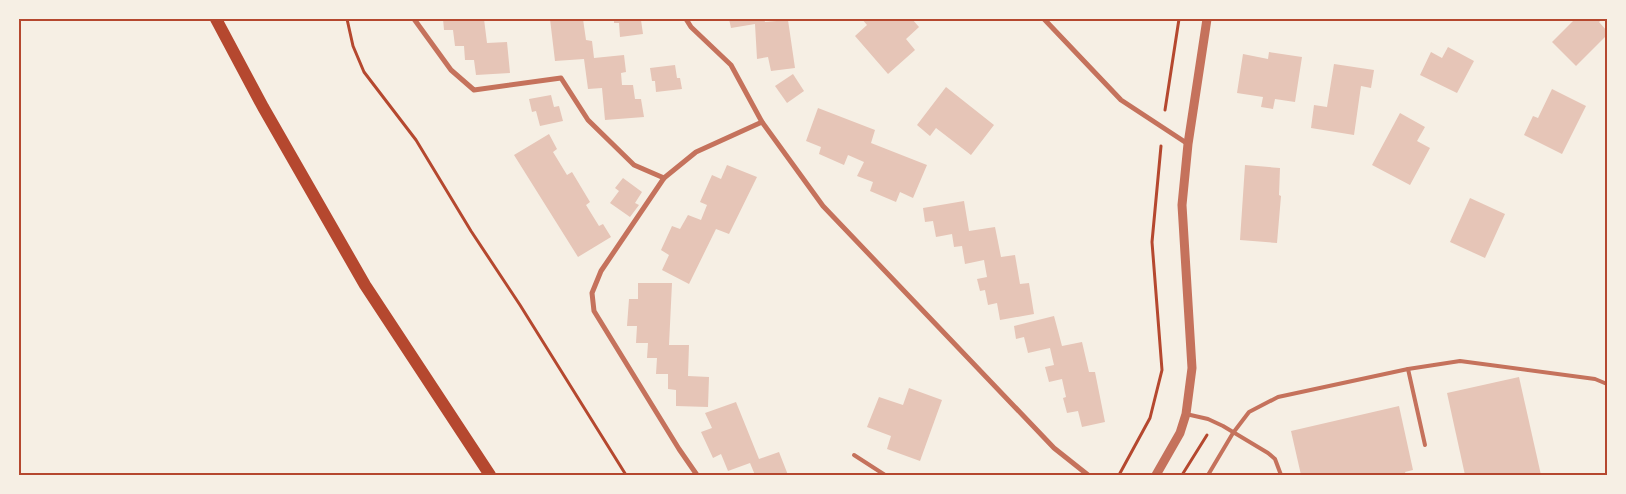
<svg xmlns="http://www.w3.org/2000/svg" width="1626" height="494" font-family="'Exo 2',sans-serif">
  <rect width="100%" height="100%" fill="#f6efe4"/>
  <!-- building -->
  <g fill="#e6c5b7">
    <path d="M 443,19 L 484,19 L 487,43 L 507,42 L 510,73 L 476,75 L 474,60 L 465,60 L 464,46 L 455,46 L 453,30 L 444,30 Z"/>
    <path d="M 550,19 L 583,19 L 586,40 L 592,41 L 594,58 L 624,55 L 626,72 L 621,73 L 622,85 L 633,85 L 635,99 L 641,99 L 644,117 L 605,120 L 602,88 L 588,89 L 584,59 L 555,61 Z"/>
    <path d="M 614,19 L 641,20 L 643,34 L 620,37 L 619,23 L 614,23 Z"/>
    <path d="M 729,19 L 764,19 L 765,22 L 788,20 L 795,68 L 771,71 L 768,57 L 757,59 L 755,24 L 731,28 Z"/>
    <path d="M 862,19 L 912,19 L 919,27 L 906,39 L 915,50 L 888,74 L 855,36 L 867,25 Z"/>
    <path d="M 1575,19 L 1602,19 L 1599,22 L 1607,31 L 1607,35 L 1576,66 L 1552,42 Z"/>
    <path d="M 1448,47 L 1474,61 L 1457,93 L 1420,75 L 1431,52 L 1442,58 Z"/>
    <path d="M 1269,52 L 1302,57 L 1295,102 L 1275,99 L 1273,109 L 1261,107 L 1263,97 L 1237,93 L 1243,54 L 1268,59 Z"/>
    <path d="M 1334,64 L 1374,70 L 1371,88 L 1361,86 L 1354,135 L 1311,128 L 1314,105 L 1327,107 Z"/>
    <path d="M 675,65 L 677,78 L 680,78 L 682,89 L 656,92 L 655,81 L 652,81 L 650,68 Z"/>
    <path d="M 793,74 L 804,91 L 787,103 L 775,86 Z"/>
    <path d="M 946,87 L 994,125 L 971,155 L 936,128 L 930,136 L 917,125 Z"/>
    <path d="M 1552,89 L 1586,106 L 1562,154 L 1524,135 L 1533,116 L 1538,118 Z"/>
    <path d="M 551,95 L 554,107 L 559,106 L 563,121 L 540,126 L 536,111 L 532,112 L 529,99 Z"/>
    <path d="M 818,108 L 875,130 L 871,143 L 927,165 L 913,198 L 900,192 L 896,202 L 870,191 L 873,182 L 857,176 L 864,162 L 848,155 L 844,165 L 819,154 L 821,147 L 806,141 Z"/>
    <path d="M 1400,113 L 1425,127 L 1417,141 L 1430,148 L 1410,185 L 1372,165 Z"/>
    <path d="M 549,134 L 557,149 L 553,152 L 567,175 L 572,172 L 590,202 L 586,205 L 599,226 L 603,224 L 611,237 L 578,257 L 514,155 Z"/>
    <path d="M 727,165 L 757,177 L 729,234 L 716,229 L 689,284 L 662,270 L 669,255 L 661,250 L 672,226 L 680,229 L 688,215 L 701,220 L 707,205 L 700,202 L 712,175 L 721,179 Z"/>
    <path d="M 1245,165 L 1280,168 L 1279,195 L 1281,196 L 1277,243 L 1240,240 Z"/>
    <path d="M 623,178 L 642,192 L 635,203 L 639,205 L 630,217 L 610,203 L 619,191 L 615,188 Z"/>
    <path d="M 1470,198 L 1505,214 L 1485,258 L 1450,242 Z"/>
    <path d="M 964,201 L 969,231 L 995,227 L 1001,257 L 1015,255 L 1020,284 L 1029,283 L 1034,314 L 1000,320 L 997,303 L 988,305 L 985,290 L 980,291 L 977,279 L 987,277 L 984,260 L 965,264 L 962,246 L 954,247 L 952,234 L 936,237 L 933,221 L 925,222 L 923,208 Z"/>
    <path d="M 638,283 L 672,283 L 669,345 L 689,345 L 688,376 L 709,377 L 708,407 L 676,406 L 676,390 L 668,389 L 668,374 L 656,374 L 657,358 L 647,358 L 648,343 L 636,343 L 637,326 L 627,326 L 629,299 L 638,299 Z"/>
    <path d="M 1054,316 L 1062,346 L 1082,342 L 1089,372 L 1095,372 L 1105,422 L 1082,427 L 1078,411 L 1067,413 L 1063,398 L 1066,397 L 1062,379 L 1049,382 L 1045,367 L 1054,365 L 1050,348 L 1028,353 L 1024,337 L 1016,339 L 1014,326 Z"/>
    <path d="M 1519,377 L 1541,475 L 1465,475 L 1447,393 Z"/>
    <path d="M 909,388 L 942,400 L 920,461 L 887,449 L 891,436 L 867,427 L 879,397 L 903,405 Z"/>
    <path d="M 736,402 L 759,459 L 779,452 L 788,475 L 755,475 L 750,463 L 728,471 L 721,454 L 713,458 L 701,432 L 712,428 L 705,413 Z"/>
    <path d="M 1399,406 L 1413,470 L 1405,472 L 1406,475 L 1301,475 L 1291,431 Z"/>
  </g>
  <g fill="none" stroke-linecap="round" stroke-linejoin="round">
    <!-- path -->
    <g stroke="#b5482f" stroke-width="3">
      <path d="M 347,19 L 353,46 L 364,72 L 416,140 L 471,231 L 520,305 L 626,475"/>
      <path d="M 1165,110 L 1179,19"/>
      <path d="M 1119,475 L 1150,418 L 1162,370 L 1152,242 L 1161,146"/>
      <path d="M 1182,475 L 1207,435"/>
    </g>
    <!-- service -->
    <g stroke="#c5725c" stroke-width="4">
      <path d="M 1408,369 L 1425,445"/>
      <path d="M 1186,414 L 1208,419 L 1223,426 L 1268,453 L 1275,459 L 1281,475"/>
      <path d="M 854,455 L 885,475"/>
      <path d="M 1208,475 L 1233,433 L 1249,412 L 1278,397 L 1408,369 L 1460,361 L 1595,379 L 1607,384"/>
    </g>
    <!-- minor -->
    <g stroke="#c5725c" stroke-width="5">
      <path d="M 414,19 L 451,70 L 474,90 L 561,78 L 588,120 L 634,165 L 664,178"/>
      <path d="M 686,19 L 691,27 L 731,65 L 762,122 L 823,206 L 1054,448 L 1088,475"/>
      <path d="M 1044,19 L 1121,100 L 1188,144"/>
      <path d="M 697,475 L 679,449 L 594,311 L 592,293 L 601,271 L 664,178 L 696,152 L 762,122"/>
    </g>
    <!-- tertiary -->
    <path stroke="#c5725c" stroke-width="9" d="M 1156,475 L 1180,433 L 1186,414 L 1192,368 L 1182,205 L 1188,144 L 1207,19"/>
    <!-- primary -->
    <path stroke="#b5482f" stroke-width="12" d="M 216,19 L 263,107 L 365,285 L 490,475"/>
  </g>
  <!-- border -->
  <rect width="1626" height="494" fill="none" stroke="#f6efe4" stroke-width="40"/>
  <rect x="20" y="20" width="1586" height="454" fill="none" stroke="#b5482f" stroke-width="2"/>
</svg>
